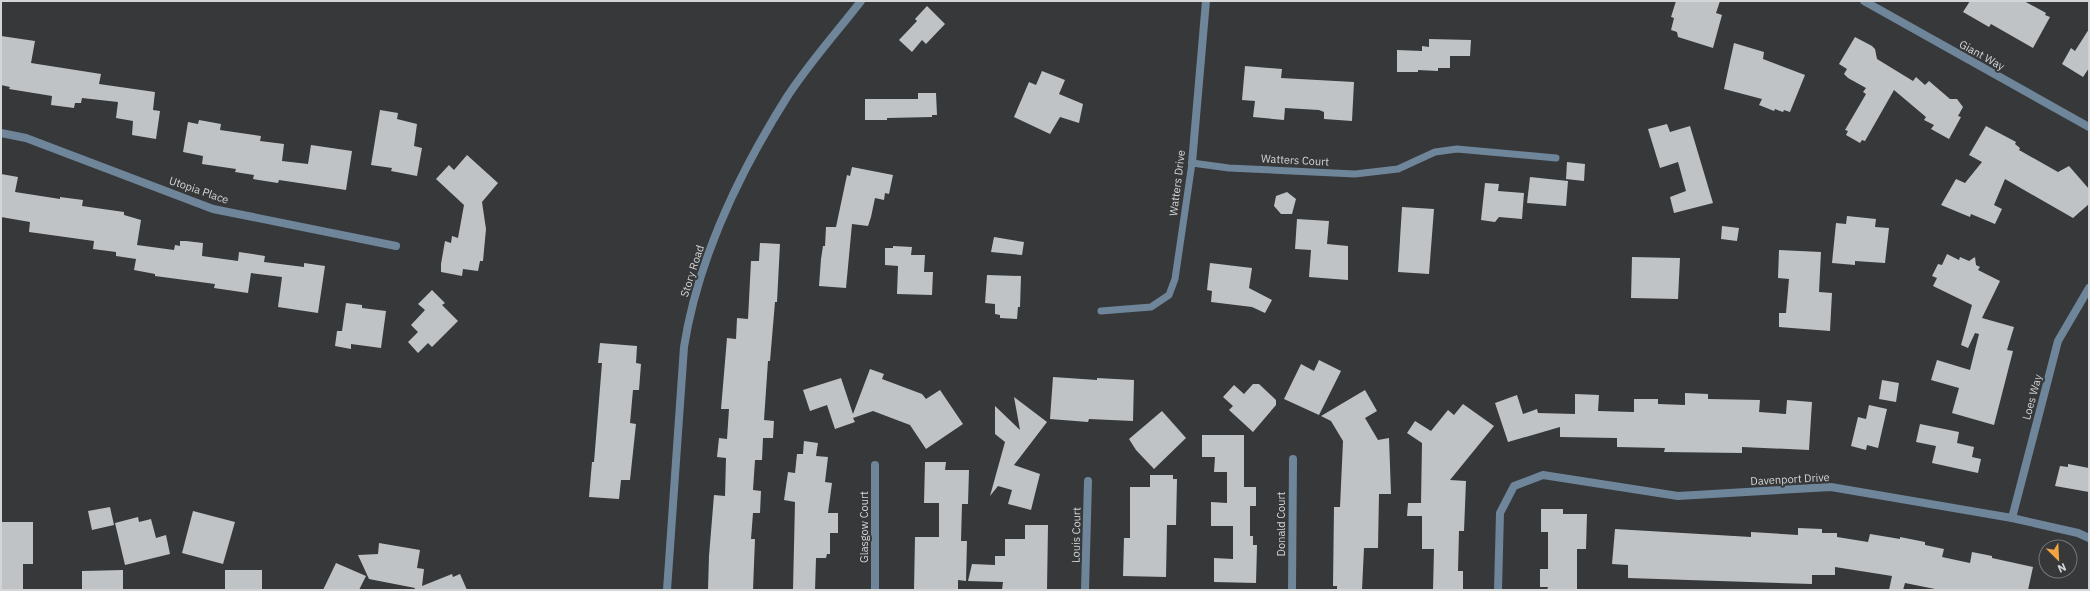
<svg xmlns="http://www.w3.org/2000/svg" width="2090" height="591" font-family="'IBM Plex Sans',sans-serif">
  <rect width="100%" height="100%" fill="#36383a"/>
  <!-- building -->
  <g fill="#c0c3c5">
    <path d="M 1676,1 L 1720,1 L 1716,13 L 1722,15 L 1713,48 L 1678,37 L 1677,32 L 1671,30 L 1674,18 L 1671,17 Z"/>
    <path d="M 1970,1 L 2024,1 L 2046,13 L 2045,15 L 2050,17 L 2033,48 L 1991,24 L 1989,27 L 1963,12 Z"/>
    <path d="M 927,6 L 945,24 L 926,44 L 922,40 L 912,52 L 899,40 L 917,21 L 915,19 Z"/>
    <path d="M 2089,29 L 2089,68 L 2083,77 L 2062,64 L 2071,48 L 2075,51 Z"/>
    <path d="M 1,36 L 35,41 L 31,63 L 101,74 L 99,84 L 155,92 L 153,110 L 160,111 L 156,139 L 132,135 L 133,121 L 116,118 L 118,102 L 82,98 L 81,103 L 75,103 L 74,108 L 51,105 L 52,96 L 9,89 L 10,87 L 1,85 Z"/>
    <path d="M 1855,37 L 1872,46 L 1875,49 L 1877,59 L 1913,81 L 1916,77 L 1925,85 L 1929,81 L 1950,99 L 1957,99 L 1963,107 L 1958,116 L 1961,117 L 1949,139 L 1931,129 L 1934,125 L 1924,120 L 1926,117 L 1894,90 L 1865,141 L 1862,140 L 1860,143 L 1846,135 L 1848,131 L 1845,130 L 1866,94 L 1863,92 L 1866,88 L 1848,78 L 1844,74 L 1847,69 L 1839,64 Z"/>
    <path d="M 1429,39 L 1471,40 L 1470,56 L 1450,56 L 1450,68 L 1438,68 L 1438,71 L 1418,70 L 1418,72 L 1397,72 L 1397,50 L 1422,51 L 1422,46 L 1429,47 Z"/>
    <path d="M 1734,43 L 1764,52 L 1763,59 L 1805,75 L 1790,112 L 1784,110 L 1783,112 L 1775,109 L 1774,111 L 1759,105 L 1762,99 L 1724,89 Z"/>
    <path d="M 1245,66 L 1282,69 L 1281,78 L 1354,82 L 1352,121 L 1324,119 L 1324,112 L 1319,110 L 1285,108 L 1284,120 L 1253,117 L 1255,101 L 1242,100 Z"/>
    <path d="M 1042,71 L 1065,80 L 1059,94 L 1083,104 L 1079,123 L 1060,117 L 1050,134 L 1014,117 L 1029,82 L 1036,85 Z"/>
    <path d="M 918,93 L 936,93 L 937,115 L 932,115 L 932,117 L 887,118 L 887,120 L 865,120 L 865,99 L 918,99 Z"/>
    <path d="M 380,110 L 398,113 L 397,119 L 417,124 L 414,146 L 422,148 L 417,176 L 391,171 L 392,168 L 371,165 Z"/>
    <path d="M 199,120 L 221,124 L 220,130 L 261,136 L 260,141 L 284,144 L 282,161 L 308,164 L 311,145 L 352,151 L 346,190 L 279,180 L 278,183 L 253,179 L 254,175 L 235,172 L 236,169 L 202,164 L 203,156 L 183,152 L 188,122 L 198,124 Z"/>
    <path d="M 1667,124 L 1670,132 L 1690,126 L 1713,203 L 1674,213 L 1670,197 L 1686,191 L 1678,162 L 1660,168 L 1648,129 Z"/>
    <path d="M 1986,126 L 2016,142 L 2015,144 L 2020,148 L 2019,150 L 2058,172 L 2069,166 L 2089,189 L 2089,204 L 2073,218 L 2005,179 L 1994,205 L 2002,209 L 1995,224 L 1971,214 L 1970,217 L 1941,205 L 1956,179 L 1965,183 L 1982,162 L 1969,155 Z"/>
    <path d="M 467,155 L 498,183 L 482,202 L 486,229 L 483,261 L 480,261 L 478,271 L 463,269 L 462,276 L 441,272 L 441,264 L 445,241 L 451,243 L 452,236 L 458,238 L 464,205 L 436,179 L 449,165 L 454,170 Z"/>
    <path d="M 1567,162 L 1585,164 L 1584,181 L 1566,179 Z"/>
    <path d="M 852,167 L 893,175 L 889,194 L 885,193 L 884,200 L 875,198 L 871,217 L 868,226 L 852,224 L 846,288 L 819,286 L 821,259 L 823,246 L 825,246 L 826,227 L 836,227 L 847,175 L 850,176 Z"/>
    <path d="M 1,174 L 18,177 L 15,192 L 60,199 L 60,197 L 83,200 L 82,206 L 124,212 L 124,215 L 141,220 L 137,245 L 174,250 L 175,245 L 180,246 L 180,241 L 186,241 L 203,243 L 202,256 L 238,261 L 239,252 L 265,256 L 264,262 L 304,267 L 304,263 L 325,266 L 318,313 L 278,307 L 282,277 L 251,273 L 248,293 L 214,288 L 215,284 L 155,276 L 155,274 L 134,270 L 136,259 L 116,256 L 116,252 L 93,249 L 94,241 L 29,232 L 30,222 L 1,217 Z"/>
    <path d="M 1530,177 L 1568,181 L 1566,206 L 1527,203 Z"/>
    <path d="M 1485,183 L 1499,184 L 1498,191 L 1524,193 L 1522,219 L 1499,217 L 1495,222 L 1481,220 Z"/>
    <path d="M 1287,192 L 1296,199 L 1292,214 L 1281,214 L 1274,206 L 1276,196 Z"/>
    <path d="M 1402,207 L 1434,209 L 1429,274 L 1398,272 Z"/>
    <path d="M 1847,216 L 1876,219 L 1875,227 L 1889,228 L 1885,263 L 1855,261 L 1855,265 L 1832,263 L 1836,223 L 1846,224 Z"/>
    <path d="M 1297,219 L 1329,221 L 1327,244 L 1348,246 L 1348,280 L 1309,277 L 1311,250 L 1295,249 Z"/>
    <path d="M 1722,226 L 1739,228 L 1737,241 L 1721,239 Z"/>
    <path d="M 994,237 L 1024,242 L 1022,255 L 991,252 Z"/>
    <path d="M 760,243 L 780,244 L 777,302 L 775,302 L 770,361 L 768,361 L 764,420 L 774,421 L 773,438 L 763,438 L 762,460 L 755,460 L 753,490 L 761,491 L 760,513 L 753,513 L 751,539 L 755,539 L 753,590 L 708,590 L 709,556 L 714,495 L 725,496 L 726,458 L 717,457 L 719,438 L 727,439 L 729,409 L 721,409 L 727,338 L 736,339 L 737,318 L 748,319 L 751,261 L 759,261 Z"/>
    <path d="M 893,246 L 912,247 L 911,255 L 925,255 L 924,272 L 933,272 L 932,295 L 897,294 L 898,266 L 885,265 L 885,248 L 893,248 Z"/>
    <path d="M 1779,250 L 1821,252 L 1819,292 L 1832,293 L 1830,331 L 1779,327 L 1779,313 L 1786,313 L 1789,279 L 1778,278 Z"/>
    <path d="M 1947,254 L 1959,260 L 1960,257 L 1969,261 L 1975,257 L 1976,265 L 1980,267 L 1978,270 L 2000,281 L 1982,318 L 2014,327 L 2007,350 L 2013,351 L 1994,425 L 1952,413 L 1959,388 L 1931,380 L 1937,360 L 1970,370 L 1979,334 L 1975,333 L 1968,348 L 1961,345 L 1972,305 L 1933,286 L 1937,278 L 1932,276 L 1938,264 L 1942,265 Z"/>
    <path d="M 1632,257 L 1680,258 L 1678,299 L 1631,298 Z"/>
    <path d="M 1210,263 L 1252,268 L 1249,288 L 1272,300 L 1265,313 L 1252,307 L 1211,302 L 1212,291 L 1207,290 Z"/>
    <path d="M 987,275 L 1021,276 L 1020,307 L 1018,307 L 1017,319 L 1000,318 L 1000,315 L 995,314 L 995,304 L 985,303 Z"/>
    <path d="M 432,290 L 445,303 L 442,305 L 458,321 L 432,347 L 428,343 L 418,353 L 408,342 L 418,332 L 411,325 L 425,310 L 418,304 Z"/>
    <path d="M 346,303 L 362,305 L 362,308 L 386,311 L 381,348 L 351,344 L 351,349 L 335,346 L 337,331 L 342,331 Z"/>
    <path d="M 600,343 L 637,346 L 636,363 L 641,364 L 639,390 L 633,390 L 630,423 L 636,424 L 630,480 L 621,480 L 619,499 L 589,497 L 592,462 L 594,462 L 602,363 L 598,363 Z"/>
    <path d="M 1319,360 L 1341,371 L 1319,415 L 1284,399 L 1301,364 L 1314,371 Z"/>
    <path d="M 870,369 L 884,374 L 882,379 L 922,394 L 926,399 L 940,390 L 963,424 L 926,449 L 910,425 L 873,411 L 853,418 L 855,422 L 835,429 L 827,405 L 810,411 L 803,390 L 841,378 L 853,414 Z"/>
    <path d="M 1053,377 L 1097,380 L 1097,378 L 1134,380 L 1133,421 L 1089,419 L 1088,422 L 1050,419 Z"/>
    <path d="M 1882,380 L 1899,383 L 1896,402 L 1879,399 Z"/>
    <path d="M 1253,384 L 1259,384 L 1276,400 L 1276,405 L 1253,432 L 1229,410 L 1233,406 L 1223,397 L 1234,385 L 1244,394 Z"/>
    <path d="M 1365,390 L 1377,411 L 1365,418 L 1378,440 L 1389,438 L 1391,494 L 1379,494 L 1378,548 L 1364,548 L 1362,590 L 1337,590 L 1337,586 L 1333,586 L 1334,507 L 1340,507 L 1343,441 L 1331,421 L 1321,416 Z"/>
    <path d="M 1685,393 L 1708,394 L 1708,399 L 1760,400 L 1759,412 L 1786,414 L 1787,400 L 1812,402 L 1809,450 L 1742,447 L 1742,453 L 1664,452 L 1665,448 L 1617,447 L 1617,438 L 1560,437 L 1560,427 L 1508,442 L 1495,403 L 1517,395 L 1523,414 L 1537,409 L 1538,413 L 1575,414 L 1575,394 L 1599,395 L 1598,411 L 1634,412 L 1634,399 L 1658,399 L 1658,404 L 1685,405 Z"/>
    <path d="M 1014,397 L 1047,422 L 1014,465 L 1040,474 L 1031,510 L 1008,504 L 1012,490 L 998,486 L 990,496 L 1005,442 L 995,434 L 995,406 L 1020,430 Z"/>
    <path d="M 1463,404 L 1494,426 L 1450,480 L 1466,481 L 1464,531 L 1459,531 L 1458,571 L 1463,571 L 1463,590 L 1433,590 L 1434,549 L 1422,549 L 1422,516 L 1407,516 L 1408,503 L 1421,503 L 1422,443 L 1407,433 L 1415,421 L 1431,431 L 1448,410 L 1454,415 Z"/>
    <path d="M 1869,405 L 1887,409 L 1878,448 L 1867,445 L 1866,450 L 1851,446 L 1858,417 L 1866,419 Z"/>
    <path d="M 1162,411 L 1186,438 L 1154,469 L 1136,450 L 1129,439 Z"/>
    <path d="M 1920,424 L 1959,432 L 1957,443 L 1974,447 L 1972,457 L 1981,459 L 1978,473 L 1932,463 L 1936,446 L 1916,442 Z"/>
    <path d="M 1202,435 L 1244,435 L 1244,487 L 1256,487 L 1256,506 L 1250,506 L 1250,536 L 1253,536 L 1253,545 L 1257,545 L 1256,583 L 1214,582 L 1214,558 L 1233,559 L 1233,526 L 1211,526 L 1211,502 L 1227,503 L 1227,472 L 1214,472 L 1215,457 L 1202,457 Z"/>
    <path d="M 804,441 L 818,443 L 816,456 L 828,457 L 825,482 L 832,483 L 828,513 L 838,513 L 838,533 L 830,533 L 830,554 L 827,554 L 826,558 L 816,558 L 815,590 L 793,590 L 795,502 L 784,500 L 788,472 L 795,473 L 797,454 L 803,454 Z"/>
    <path d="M 925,462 L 946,462 L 945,470 L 969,470 L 968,504 L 962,504 L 961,541 L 967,541 L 966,581 L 958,580 L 958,590 L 914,590 L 915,537 L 939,537 L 939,503 L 924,503 Z"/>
    <path d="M 2068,464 L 2089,468 L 2089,492 L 2055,486 L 2060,466 L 2068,467 Z"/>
    <path d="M 1150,475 L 1173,475 L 1173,479 L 1177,479 L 1176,525 L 1167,525 L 1166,577 L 1123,576 L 1124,538 L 1130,538 L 1130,487 L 1150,487 Z"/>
    <path d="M 110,507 L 114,525 L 92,530 L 88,511 Z"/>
    <path d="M 1541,509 L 1563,509 L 1563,514 L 1587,514 L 1586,549 L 1577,549 L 1577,590 L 1547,590 L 1548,587 L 1540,587 L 1540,569 L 1548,569 L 1548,532 L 1541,532 Z"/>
    <path d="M 193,511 L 235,522 L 223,564 L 182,553 Z"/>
    <path d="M 138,517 L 139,522 L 151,519 L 156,538 L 166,535 L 170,554 L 125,565 L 115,523 Z"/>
    <path d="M 1,522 L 33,522 L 33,564 L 23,564 L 23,590 L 1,590 Z"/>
    <path d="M 1025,525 L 1048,525 L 1047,590 L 1002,590 L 1003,582 L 968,581 L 972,564 L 995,565 L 995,556 L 1005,556 L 1005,539 L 1025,539 Z"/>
    <path d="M 1798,528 L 1822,529 L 1822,533 L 1837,533 L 1837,537 L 1868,542 L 1870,534 L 1900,539 L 1900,537 L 1925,542 L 1925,545 L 1944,549 L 1942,557 L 1970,563 L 1972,552 L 1992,556 L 1992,558 L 2033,567 L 2028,590 L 1940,590 L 1905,583 L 1903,590 L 1889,590 L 1892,576 L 1835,567 L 1835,575 L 1812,575 L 1812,584 L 1628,578 L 1628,565 L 1612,564 L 1615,529 L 1751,537 L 1751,532 L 1798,535 Z"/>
    <path d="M 379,543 L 420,550 L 417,568 L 424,569 L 422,586 L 452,574 L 453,577 L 460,574 L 467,590 L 414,590 L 415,588 L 369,579 L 358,555 L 378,554 Z"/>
    <path d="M 336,563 L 366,576 L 359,590 L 323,590 Z"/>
    <path d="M 123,570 L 123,590 L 82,590 L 82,571 Z"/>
    <rect x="225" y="570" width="37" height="20"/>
  </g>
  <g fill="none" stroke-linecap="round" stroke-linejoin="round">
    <!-- service -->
    <path stroke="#6e859a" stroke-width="7" d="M 1101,311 L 1151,307 L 1169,295 L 1175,279 L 1192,163 L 1229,168 L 1355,174 L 1398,169 L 1435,152 L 1457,149 L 1556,158"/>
    <!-- minor -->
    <g stroke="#6e859a" stroke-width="8">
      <path d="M 1864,1 L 2089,127"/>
      <path d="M 1,133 L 26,138 L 213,209 L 396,246"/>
      <path d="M 1192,163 L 1206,1"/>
      <path d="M 2012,518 L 2058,341 L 2089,288"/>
      <path d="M 875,590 L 875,465"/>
      <path d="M 1085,590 L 1088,481"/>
      <path d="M 1292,590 L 1293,459"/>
      <path d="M 1498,590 L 1500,513 L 1514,486 L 1543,475 L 1678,496 L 1831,487 L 2012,518 L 2078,533 L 2089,538"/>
    </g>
    <!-- tertiary -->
    <path stroke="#6e859a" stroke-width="8" d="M 667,590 L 684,347 C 698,258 739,173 787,97 C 809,63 837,32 861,1"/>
  </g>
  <g text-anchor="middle" stroke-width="4" stroke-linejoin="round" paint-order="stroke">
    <!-- street labels -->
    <g font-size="11" fill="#d4d5d6" stroke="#36383a">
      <text transform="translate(1982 55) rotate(29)" y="4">Giant Way</text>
      <text transform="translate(1295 160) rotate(3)" y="4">Watters Court</text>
      <text transform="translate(1177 183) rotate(-83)" y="4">Watters Drive</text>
      <text transform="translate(199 190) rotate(19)" y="4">Utopia Place</text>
      <text transform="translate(692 271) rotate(-72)" y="4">Story Road</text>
      <text transform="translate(2032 397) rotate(-75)" y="4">Loes Way</text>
      <text transform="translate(1790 479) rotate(-3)" y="4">Davenport Drive</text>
      <text transform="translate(1281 524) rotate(-90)" y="4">Donald Court</text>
      <text transform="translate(864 527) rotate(-90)" y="4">Glasgow Court</text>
      <text transform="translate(1076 535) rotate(-89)" y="4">Louis Court</text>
    </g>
  </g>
  <!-- border -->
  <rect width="2090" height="591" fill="none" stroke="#d4d5d6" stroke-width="4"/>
  <!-- north arrow -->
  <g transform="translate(2058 559) rotate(156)"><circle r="19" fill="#36383a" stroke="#757778"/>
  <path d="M0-3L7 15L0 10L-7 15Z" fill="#f4a344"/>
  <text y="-6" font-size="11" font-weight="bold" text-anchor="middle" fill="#d4d5d6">N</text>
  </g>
</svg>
